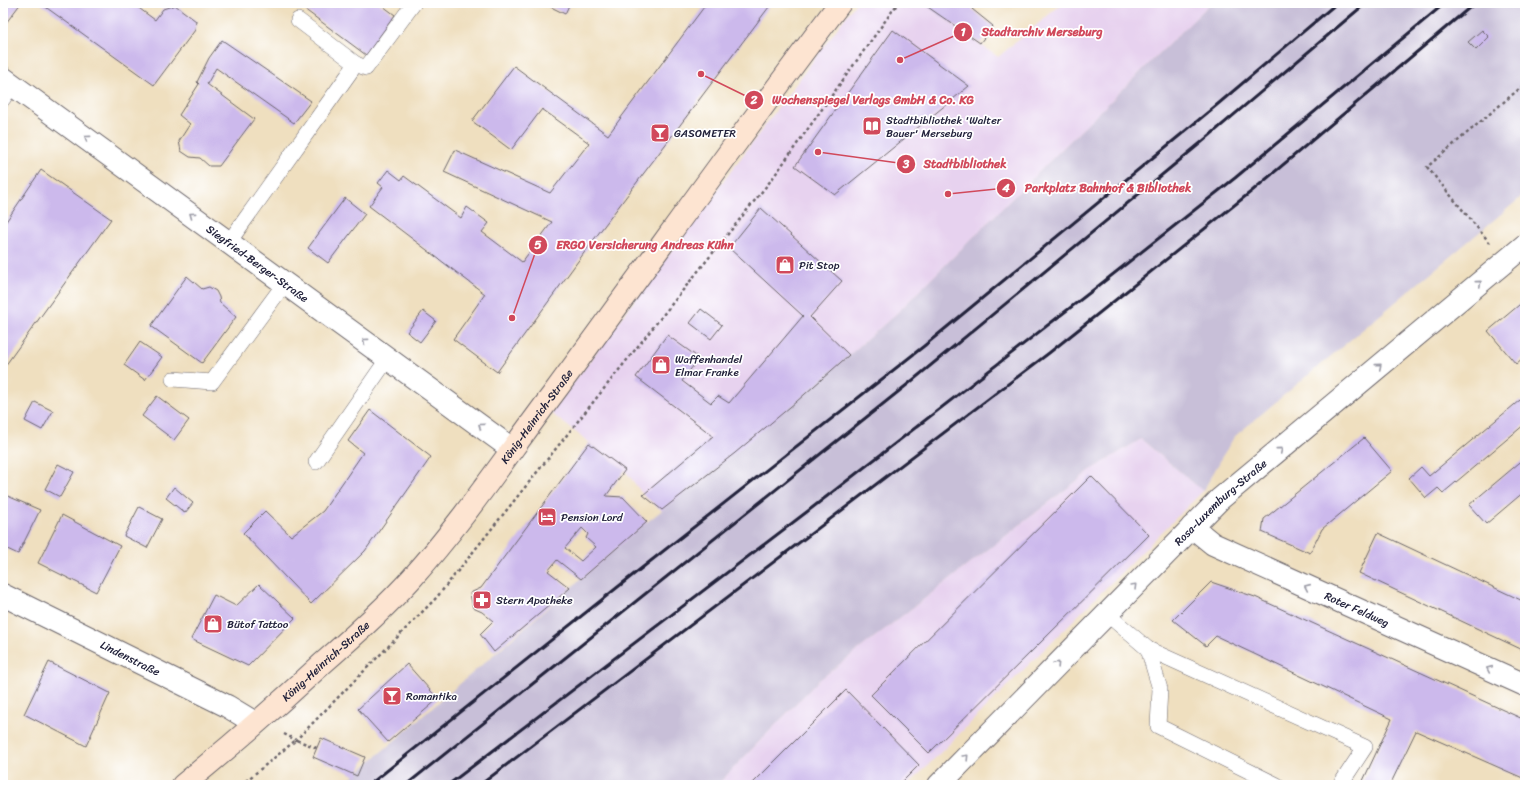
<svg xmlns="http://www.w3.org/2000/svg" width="1528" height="788" font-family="Sriracha,sans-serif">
  <rect width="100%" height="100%" fill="#fff"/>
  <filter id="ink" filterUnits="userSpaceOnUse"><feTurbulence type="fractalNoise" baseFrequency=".025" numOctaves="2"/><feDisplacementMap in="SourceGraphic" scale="8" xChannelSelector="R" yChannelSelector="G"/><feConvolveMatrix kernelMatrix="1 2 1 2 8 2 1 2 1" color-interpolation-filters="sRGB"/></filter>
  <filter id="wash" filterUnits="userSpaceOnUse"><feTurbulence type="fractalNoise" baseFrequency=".012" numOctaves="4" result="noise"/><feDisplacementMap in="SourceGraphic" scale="16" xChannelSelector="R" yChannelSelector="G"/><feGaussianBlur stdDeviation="0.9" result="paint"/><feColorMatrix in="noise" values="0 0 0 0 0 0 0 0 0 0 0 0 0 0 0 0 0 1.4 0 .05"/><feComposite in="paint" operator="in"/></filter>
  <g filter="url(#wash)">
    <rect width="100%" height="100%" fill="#efdfbf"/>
    <!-- built -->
    <g fill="#e7d2ef">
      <path d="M 856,3 L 922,3 L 998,57 L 1063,3 L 1211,3 L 1062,149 L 896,314 L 796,402 L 735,453 L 662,510 L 643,495 L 625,470 L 551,413 Z"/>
      <path d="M 1141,439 L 1203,491 L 908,785 L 717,785 L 819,680 L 1092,469 Z"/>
    </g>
    <!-- industrial -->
    <path fill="#c8bfd8" d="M 1211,3 L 1525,3 L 1525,194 L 1234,437 L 1203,491 L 1141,439 L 1092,469 L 819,680 L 717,785 L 329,785 L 337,779 L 343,785 L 647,522 L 735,453 L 796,402 L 896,314 L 1062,149 Z"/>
    <g id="blocks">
      <!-- building -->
      <g fill="#ccb9ec" fill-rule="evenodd">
        <path d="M 3,3 L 21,3 L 6,23 L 3,21 Z"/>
        <path d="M 40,3 L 132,3 L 155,20 L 163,9 L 175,5 L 196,21 L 195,30 L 154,85 Z"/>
        <path d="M 296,3 L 379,3 L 395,15 L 366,55 Z"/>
        <path d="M 543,3 L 570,3 L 565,14 Z"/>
        <path d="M 707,3 L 772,3 L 592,242 L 497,372 L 453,339 L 485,294 L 369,206 L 383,187 L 378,183 L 388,170 L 401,180 L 404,176 L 461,218 L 467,207 L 489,223 L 482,232 L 522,262 L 552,222 L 444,172 L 455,150 L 550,193 L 589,143 L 542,109 L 511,150 L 472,121 L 514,66 L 608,135 Z"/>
        <path d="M 922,3 L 977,3 L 972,9 L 993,26 L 980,43 Z"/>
        <path d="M 893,30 L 969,86 L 835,195 L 795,166 Z"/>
        <path d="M 1482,30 L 1489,37 L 1476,50 L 1468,42 Z"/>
        <path d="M 222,40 L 311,101 L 294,123 L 216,68 L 207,84 L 254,119 L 219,166 L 209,166 L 200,158 L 190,157 L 181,151 L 179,141 L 190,124 L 179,115 L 199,84 L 197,82 L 209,58 Z"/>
        <path d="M 41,170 L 111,219 L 5,366 L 3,365 L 3,226 Z"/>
        <path d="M 345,198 L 365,214 L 328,263 L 308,248 Z"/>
        <path d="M 761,208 L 842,281 L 810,317 L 849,355 L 796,402 L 735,453 L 662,510 L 643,495 L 713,436 L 636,377 L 667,335 L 699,358 L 682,381 L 711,403 L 718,396 L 729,403 L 803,316 L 729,248 Z"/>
        <path d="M 187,276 L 202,289 L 209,287 L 216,291 L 219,297 L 220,303 L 236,317 L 202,363 L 151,326 Z"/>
        <path d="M 1525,300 L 1525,356 L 1516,364 L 1488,331 Z"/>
        <path d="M 701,309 L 722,325 L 711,339 L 690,323 Z"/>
        <path d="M 423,311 L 436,321 L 420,342 L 407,332 Z"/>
        <path d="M 140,342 L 162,357 L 145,380 L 124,365 Z"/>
        <path d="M 157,396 L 189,420 L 174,440 L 142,416 Z"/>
        <path d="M 1520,400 L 1525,406 L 1525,424 L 1443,493 L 1438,488 L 1426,498 L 1409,478 L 1421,467 L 1429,476 Z"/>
        <path d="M 35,402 L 53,411 L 42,430 L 25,421 Z"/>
        <path d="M 370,410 L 431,457 L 365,551 L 311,604 L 243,533 L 265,511 L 291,536 L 323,511 L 363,453 L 348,441 Z"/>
        <path d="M 1364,438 L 1392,471 L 1322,529 L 1310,553 L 1262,532 L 1264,519 Z"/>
        <path d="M 589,443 L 625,470 L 606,496 L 623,497 L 647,522 L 581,579 L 557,560 L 548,571 L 570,588 L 494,652 L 480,634 L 493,621 L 482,612 L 473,608 L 470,593 L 481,588 ZM 582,528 L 588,534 L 586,538 L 596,547 L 581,561 L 565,548 Z"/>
        <path d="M 1525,458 L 1525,491 L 1486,524 L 1469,505 Z"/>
        <path d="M 58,464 L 74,472 L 60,497 L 45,489 Z"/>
        <path d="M 1091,476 L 1149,535 L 929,753 L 871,695 Z"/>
        <path d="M 174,487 L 193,503 L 185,513 L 166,498 Z"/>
        <path d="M 3,494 L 40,510 L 18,554 L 3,547 Z"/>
        <path d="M 139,507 L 162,519 L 147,548 L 124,536 Z"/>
        <path d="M 62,515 L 120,546 L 96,592 L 38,563 Z"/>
        <path d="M 1378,533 L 1525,602 L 1525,651 L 1359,573 Z"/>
        <path d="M 1211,582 L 1255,597 L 1525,720 L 1525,779 L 1416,731 L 1390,785 L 1361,785 L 1392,719 L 1216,636 L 1206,646 L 1173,620 Z"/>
        <path d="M 259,584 L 295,618 L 248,666 L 191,639 L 214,595 L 236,606 Z"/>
        <path d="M 49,662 L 110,693 L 86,746 L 24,714 Z"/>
        <path d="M 407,664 L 438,699 L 388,742 L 358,709 Z"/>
        <path d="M 846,690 L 919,765 L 899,785 L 751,785 Z"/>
        <path d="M 321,738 L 365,757 L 357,776 L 313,757 Z"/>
      </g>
    </g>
  </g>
  <g filter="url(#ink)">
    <use href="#blocks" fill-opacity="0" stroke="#6a6469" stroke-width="1"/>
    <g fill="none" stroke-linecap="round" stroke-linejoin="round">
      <!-- service casing -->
      <g stroke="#6a6469" stroke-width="16">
        <g id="service">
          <path d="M 356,64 L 366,68 L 414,3"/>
          <path d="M 3,99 L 12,85"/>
          <path d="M 229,242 L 356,64 L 298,20"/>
          <path d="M 173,379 L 212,382 L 285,283"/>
          <path d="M 316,462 L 388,358"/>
          <path d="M 1107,614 L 1148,649 L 1365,747 L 1340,785"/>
          <path d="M 1148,649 L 1160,689 L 1158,726 L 1277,785"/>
        </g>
      </g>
      <!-- minor casing -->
      <g stroke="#6a6469" stroke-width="24">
        <g id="minor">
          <path id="s1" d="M 3,78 L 512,449"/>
          <path id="s2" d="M 1192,527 L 1213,544 L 1525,685"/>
          <path id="s3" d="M 3,595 L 227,706 L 255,723"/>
          <path id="s4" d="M 939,785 L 1220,499 L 1525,245"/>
        </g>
      </g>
      <!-- secondary casing -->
      <g stroke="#6a6469" stroke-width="24">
        <g id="secondary">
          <path id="s5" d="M 183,785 C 231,746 278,705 323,663 C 354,636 385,608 412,578 C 464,520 507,455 553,394 C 649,264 742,132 840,3"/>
        </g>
      </g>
      <!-- path -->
      <g stroke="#6a6469" stroke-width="2.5" stroke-dasharray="3 3" stroke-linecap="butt">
        <path d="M 1490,243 L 1427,167 L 1525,84"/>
        <path d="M 284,734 L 296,740 L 437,597 L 772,179 L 898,3"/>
        <path d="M 241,785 L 296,740 L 317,748"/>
      </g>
      <!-- service -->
      <use href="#service" stroke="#fff" stroke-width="15"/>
      <!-- minor -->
      <use href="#minor" stroke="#fff" stroke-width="22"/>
      <!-- secondary -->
      <use href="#secondary" stroke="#fde4d1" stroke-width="22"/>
      <!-- rail -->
      <g stroke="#22223b" stroke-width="3">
        <path d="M 369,785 L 638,571 L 924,346 L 1218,104 L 1337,3"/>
        <path d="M 406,785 L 913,380 L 1203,141 L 1366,3"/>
        <path d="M 448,785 L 808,511 L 1097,287 L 1235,178 L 1445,3"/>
        <path d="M 480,785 L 1049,353 L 1252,191 L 1475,3"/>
      </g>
    </g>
    <!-- one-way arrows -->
    <defs><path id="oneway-chevron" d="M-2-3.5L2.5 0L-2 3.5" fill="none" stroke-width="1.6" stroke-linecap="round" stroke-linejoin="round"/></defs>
    <g stroke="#9c9ca7">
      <use href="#oneway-chevron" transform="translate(87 138) rotate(-144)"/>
      <use href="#oneway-chevron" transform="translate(192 215) rotate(-144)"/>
      <use href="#oneway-chevron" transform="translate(1479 283) rotate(-40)"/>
      <use href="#oneway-chevron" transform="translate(365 341) rotate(-144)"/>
      <use href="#oneway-chevron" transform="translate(1379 366) rotate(-40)"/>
      <use href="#oneway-chevron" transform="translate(481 426) rotate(-144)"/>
      <use href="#oneway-chevron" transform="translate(1280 450) rotate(-40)"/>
      <use href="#oneway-chevron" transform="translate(1134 586) rotate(-45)"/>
      <use href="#oneway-chevron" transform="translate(1307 587) rotate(-156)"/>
      <use href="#oneway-chevron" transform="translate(1057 664) rotate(-46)"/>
      <use href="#oneway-chevron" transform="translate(1489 669) rotate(-156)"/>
      <use href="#oneway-chevron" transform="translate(966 757) rotate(-46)"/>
    </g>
  </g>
  <!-- icons -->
  <defs>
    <g id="library-square" transform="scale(1)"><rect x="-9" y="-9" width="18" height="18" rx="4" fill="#d1495b" stroke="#fff"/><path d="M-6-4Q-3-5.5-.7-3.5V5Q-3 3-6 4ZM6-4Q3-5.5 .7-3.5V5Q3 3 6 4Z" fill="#fff"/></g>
    <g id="bar-square" transform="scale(1)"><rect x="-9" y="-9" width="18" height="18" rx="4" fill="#d1495b" stroke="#fff"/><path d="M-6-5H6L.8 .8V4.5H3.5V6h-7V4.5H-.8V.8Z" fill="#fff"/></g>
    <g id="shop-square" transform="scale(1)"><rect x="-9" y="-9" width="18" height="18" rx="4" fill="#d1495b" stroke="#fff"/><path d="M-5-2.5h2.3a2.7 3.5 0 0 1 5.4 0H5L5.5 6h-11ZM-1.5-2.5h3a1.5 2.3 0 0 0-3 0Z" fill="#fff"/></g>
    <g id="hotel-square" transform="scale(1)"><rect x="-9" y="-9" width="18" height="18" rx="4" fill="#d1495b" stroke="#fff"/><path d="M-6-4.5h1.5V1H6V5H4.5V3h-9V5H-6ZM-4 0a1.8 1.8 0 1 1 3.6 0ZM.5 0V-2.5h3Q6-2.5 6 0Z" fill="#fff"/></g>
    <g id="pharmacy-square" transform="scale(1)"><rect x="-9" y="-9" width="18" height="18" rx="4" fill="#d1495b" stroke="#fff"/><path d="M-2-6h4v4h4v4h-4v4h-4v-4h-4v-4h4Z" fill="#fff"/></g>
  </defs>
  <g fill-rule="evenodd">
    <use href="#library-square" x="872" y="126"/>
    <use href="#bar-square" x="660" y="133"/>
    <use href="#shop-square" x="785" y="265"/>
    <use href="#shop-square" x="661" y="365"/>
    <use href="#hotel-square" x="547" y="517"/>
    <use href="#pharmacy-square" x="482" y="600"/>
    <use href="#shop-square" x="213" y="624"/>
    <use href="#bar-square" x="392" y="696"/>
  </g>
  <g text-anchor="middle" stroke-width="3.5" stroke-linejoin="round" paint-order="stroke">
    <!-- poi labels -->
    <g font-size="11" fill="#22223b" stroke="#fff" text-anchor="start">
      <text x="886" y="124">Stadtbibliothek 'Walter<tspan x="886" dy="13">Bauer' Merseburg</tspan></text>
      <text x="674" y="137">GASOMETER</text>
      <text x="799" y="269">Pit Stop</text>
      <text x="675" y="363">Waffenhandel<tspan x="675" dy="13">Elmar Franke</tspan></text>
      <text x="561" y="521">Pension Lord</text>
      <text x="496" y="604">Stern Apotheke</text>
      <text x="227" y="628">Bütof Tattoo</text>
      <text x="406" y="700">Romantika</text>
    </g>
    <!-- street labels -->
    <g font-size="11" fill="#22223b" stroke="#fff">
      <text dy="4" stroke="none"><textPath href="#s1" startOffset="315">Siegfried-Berger-Straße</textPath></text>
      <text dy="4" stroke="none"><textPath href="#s5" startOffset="513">König-Heinrich-Straße</textPath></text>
      <text dy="4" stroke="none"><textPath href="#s4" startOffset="399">Rosa-Luxemburg-Straße</textPath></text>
      <text dy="4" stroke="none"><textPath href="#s2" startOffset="185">Roter Feldweg</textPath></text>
      <text dy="4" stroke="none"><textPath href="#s3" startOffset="142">Lindenstraße</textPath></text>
      <text dy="4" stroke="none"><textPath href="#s5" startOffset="189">König-Heinrich-Straße</textPath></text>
    </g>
  </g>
  <!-- callouts -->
  <path fill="none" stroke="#d1495b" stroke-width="1.5" d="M900 60L963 32M701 74L754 100M818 152L906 164M948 194L1006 188M512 318L538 245"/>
  <g fill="#d1495b" stroke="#fff" stroke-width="1.5">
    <circle cx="900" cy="60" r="4"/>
    <circle cx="701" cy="74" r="4"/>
    <circle cx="818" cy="152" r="4"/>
    <circle cx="948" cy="194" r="4"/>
    <circle cx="512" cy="318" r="4"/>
    <circle cx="963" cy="32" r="10"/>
    <circle cx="754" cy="100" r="10"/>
    <circle cx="906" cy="164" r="10"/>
    <circle cx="1006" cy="188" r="10"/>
    <circle cx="538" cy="245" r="10"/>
  </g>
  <g font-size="12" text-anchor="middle" font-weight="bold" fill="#fff">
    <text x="963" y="36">1</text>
    <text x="754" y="104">2</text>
    <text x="906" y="168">3</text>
    <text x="1006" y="192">4</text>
    <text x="538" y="249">5</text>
  </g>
  <g font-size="12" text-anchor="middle" font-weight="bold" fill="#d1495b" stroke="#fff" stroke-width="3.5" stroke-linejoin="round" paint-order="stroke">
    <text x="1042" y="36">Stadtarchiv Merseburg</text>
    <text x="873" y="104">Wochenspiegel Verlags GmbH &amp; Co. KG</text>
    <text x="965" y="168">Stadtbibliothek</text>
    <text x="1108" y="192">Parkplatz Bahnhof &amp; Bibliothek</text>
    <text x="645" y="249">ERGO Versicherung Andreas Kühn</text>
  </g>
  <!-- margin -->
  <rect width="1528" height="788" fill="none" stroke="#fff" stroke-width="16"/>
</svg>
